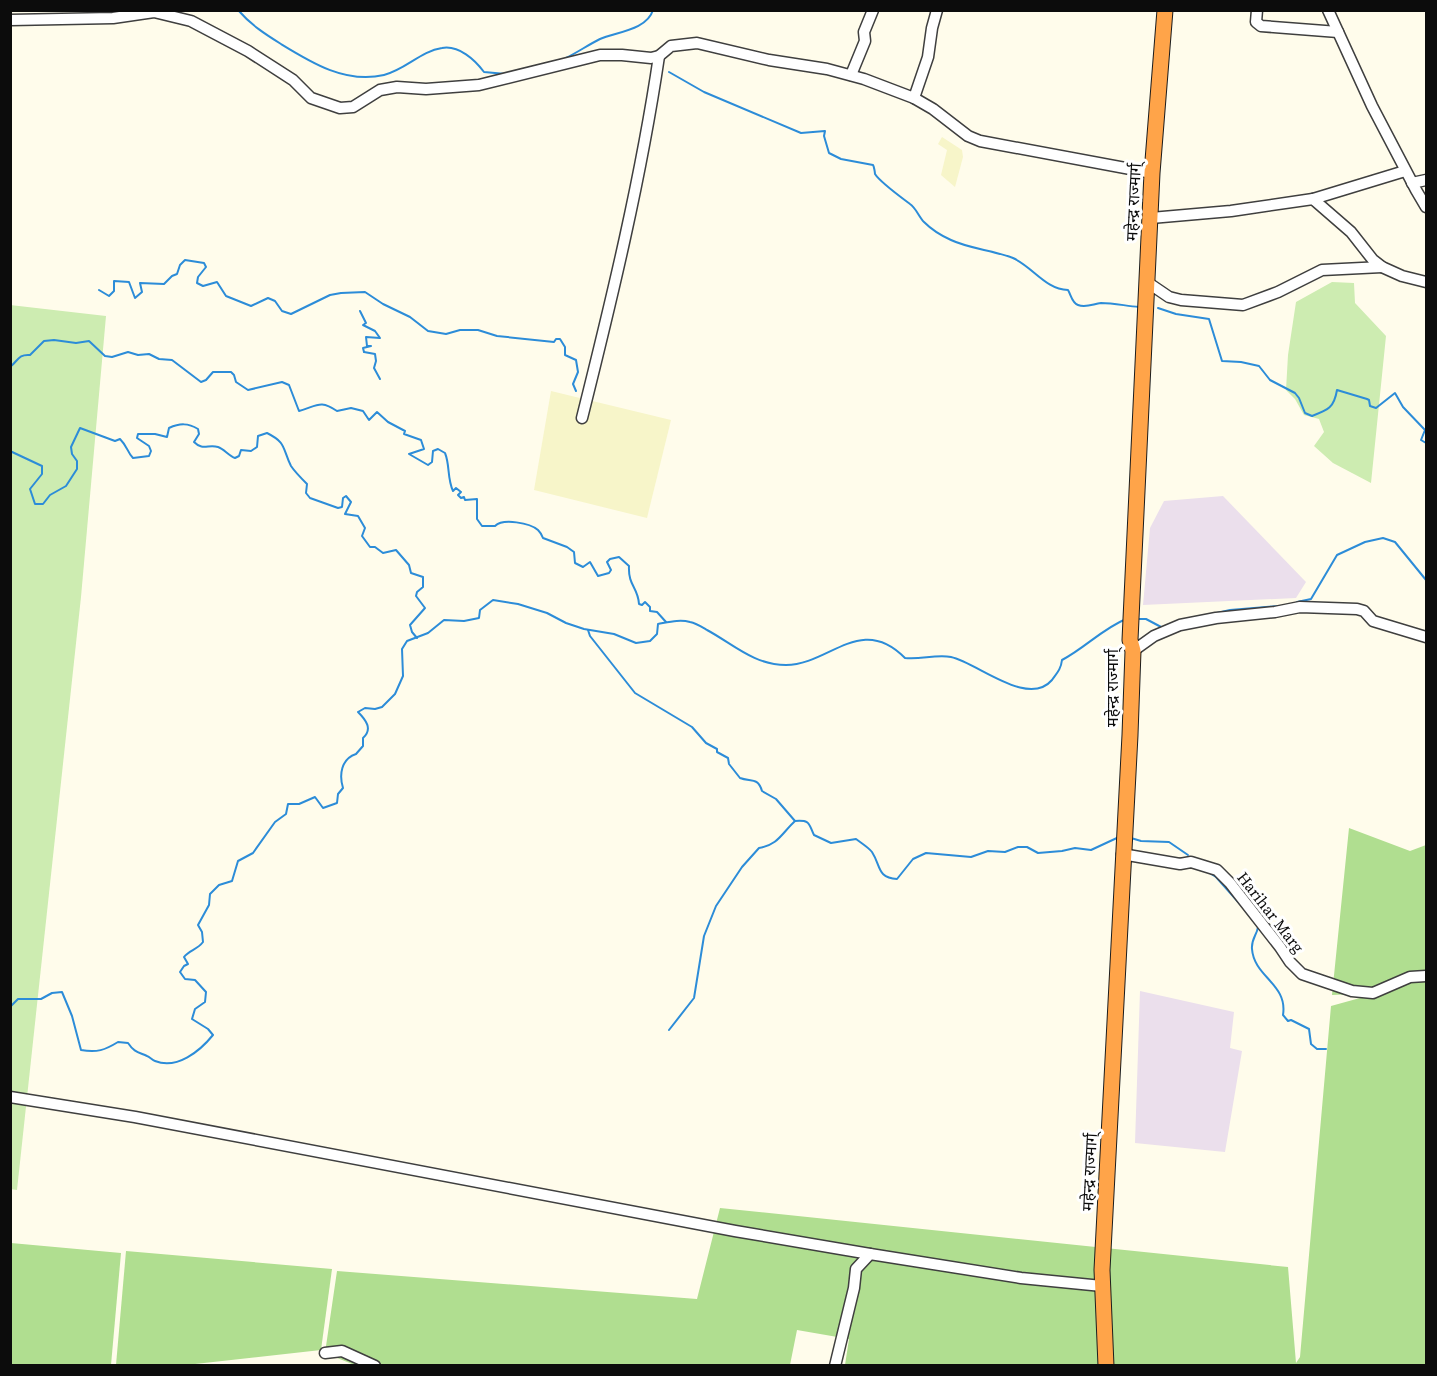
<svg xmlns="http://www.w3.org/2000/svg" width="1437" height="1376" font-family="'Source Serif 4','Noto Sans Devanagari',serif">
  <rect width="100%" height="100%" fill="#fffceb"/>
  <!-- industrial -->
  <g fill="#ebdfec">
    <path d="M 1223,496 L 1306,582 L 1296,598 L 1143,605 L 1150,528 L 1164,501 Z"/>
    <path d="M 1140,991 L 1234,1012 L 1230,1048 L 1242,1051 L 1225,1152 L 1135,1143 Z"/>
  </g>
  <!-- farmland -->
  <g fill="#f7f5c9">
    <path d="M 942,137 L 962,150 L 963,157 L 955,187 L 941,175 L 947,150 L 938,144 Z"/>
    <path d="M 551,391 L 671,420 L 647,518 L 534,490 Z"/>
  </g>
  <!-- green -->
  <g fill="#cdecb1">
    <path d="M 1332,282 L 1354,283 L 1355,303 L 1386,336 L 1371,483 L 1333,463 L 1314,446 L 1324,432 L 1319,419 L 1304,415 L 1295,399 L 1286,390 L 1288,355 L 1296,302 Z"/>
    <path d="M 10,305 L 106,316 L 81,597 L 17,1190 L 10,1189 Z"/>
  </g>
  <!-- forest -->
  <g fill="#b0de90">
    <path d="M 1349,828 L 1410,851 L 1426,845 L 1426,1365 L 845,1365 L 849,1339 L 797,1330 L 790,1365 L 357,1366 L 325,1353 L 337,1271 L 697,1299 L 720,1208 L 1288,1267 L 1296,1363 L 1300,1357 L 1331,1006 L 1378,993 L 1332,995 Z"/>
    <path d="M 11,1243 L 121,1253 L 111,1365 L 11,1365 Z"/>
    <path d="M 126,1251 L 332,1269 L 321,1350 L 186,1365 L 116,1365 Z"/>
  </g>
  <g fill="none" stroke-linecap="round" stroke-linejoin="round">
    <!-- stream -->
    <g stroke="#2c8cd8" stroke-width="2">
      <path d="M 238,10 C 251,25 265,34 281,44 C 312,63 346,84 384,75 C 405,70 421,51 442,48 C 459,45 475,60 484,72 L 506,74"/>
      <path d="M 566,58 C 578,52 588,45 600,39 C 616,32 647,30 653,10"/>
      <path d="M 669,72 L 704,92 L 801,133 L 825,131 L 824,136 L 829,153 L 841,159 L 873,165 C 874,166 875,173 875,174 C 880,182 902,198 910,204 C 916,208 919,217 924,222 C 931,229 942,236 951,240 C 970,249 993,250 1013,258 C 1033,267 1045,289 1068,290 C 1071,295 1072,303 1078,305 C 1086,308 1093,304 1101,303 C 1114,303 1126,306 1139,307"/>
      <path d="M 99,290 L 109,296 L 114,291 L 114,281 L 129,282 L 135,298 L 142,292 L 140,283 L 164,284 L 172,276 L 177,274 L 180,265 L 185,260 L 204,263 L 206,267 L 198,277 L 197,283 L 203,286 L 217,282 L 226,296 L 251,306 L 268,298 L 275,301 L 282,311 L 291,314 L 330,295 L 341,293 L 365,292 L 383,304 L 410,317 L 428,331 L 446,334 L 460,330 L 478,330 L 497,336 L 554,342 L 556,339 L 560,339 L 565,347 L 565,355 L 576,360 L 578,372 L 573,384 L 576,391"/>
      <path d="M 1158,308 L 1176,314 L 1209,319 L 1222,361 L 1241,362 L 1259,366 L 1270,380 L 1295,393 L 1299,398 L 1305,413 L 1312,416 C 1328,410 1334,408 1337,390 L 1367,399 L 1369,400 L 1370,406 L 1376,408 L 1395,393 L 1403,407 L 1425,430 L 1421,440 L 1426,443"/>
      <path d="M 360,311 L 366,323 L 363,325 L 375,331 L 380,338 L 366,337 L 367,346 L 371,346 L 363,348 L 364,352"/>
      <path d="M 364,352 L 375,354 L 376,361 L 374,368 L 380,379"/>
      <path d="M 10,367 C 18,361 18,354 30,355 L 44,341 L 54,340 L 76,343 L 89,341 L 105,356 L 112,357 L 128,352 L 138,355 L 149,354 L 159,359 L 172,360 L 201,382 L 206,380 L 213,372 L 231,372 L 234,375 L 236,382 L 248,390 L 282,382 L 289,385 L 299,411 C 317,406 320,399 337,411 L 351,408 L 363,411 L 369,420 L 377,412 L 388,422 L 405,431 L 404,434 L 421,440 L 424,449 L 409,454 L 428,465 L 432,462 L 433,451 L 438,449 L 445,453 C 450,465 447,478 453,491 L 456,488 L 461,492 L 458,495 L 461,498 L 464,497 L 465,500 L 477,499 L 477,519 L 482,526 L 495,526 C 503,518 530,523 538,530 C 540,532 542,535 543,538 L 567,547 L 574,552 L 575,563 L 583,567 L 590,562 L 598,576 L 609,573 L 611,570 L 607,562 L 610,559 L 619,557 L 629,566 C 628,586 638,587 639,604 L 642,605 L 645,602 L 650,607 L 650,611 L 657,612 L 666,622"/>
      <path d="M 10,451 L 42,466 L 42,474 L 30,489 L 35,504 L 43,504 L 50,495 L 66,486 L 77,469 L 77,461 L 72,454 L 71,447 L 80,428 L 115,441 L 120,439 C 128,447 127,452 133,458 L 149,456 L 151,451 L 149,446 L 137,438 L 138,434 L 155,434 L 167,437 L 169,428 C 180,423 188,423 198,429 L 199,434 L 194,442 C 203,451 208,444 218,447 C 224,449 229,456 235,458 L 239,456 L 241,450 L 251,451 L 257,447 L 258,436 L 267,433 C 287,443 282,448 291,466 C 295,472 302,479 307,484 L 306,493 L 310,498 L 338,508 L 342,507 L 343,498 L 346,496 L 351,502 L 345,514 L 358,516 L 365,528 L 362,536 L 370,547 L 375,547 L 383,553 L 396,550 L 409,565 L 411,573 L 423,577 L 423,587 L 417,592 L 416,596 L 425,608 L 410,625 L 412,632 L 417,638"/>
      <path d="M 1297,602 L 1311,599 L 1337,555 L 1365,542 L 1383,538 L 1395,542 L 1426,580"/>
      <path d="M 1217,613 L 1230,610 L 1279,606"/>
      <path d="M 1137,619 L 1146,619 L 1163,628"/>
      <path d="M 588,630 L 590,636 L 635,693 L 692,727 L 706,743 L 717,749 L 717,752 L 728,758 L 729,764 L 740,778 C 751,782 758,777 762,791 L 776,799 L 795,821"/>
      <path d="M 1131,838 L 1141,841 L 1169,842 L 1188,855"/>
      <path d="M 1208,872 L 1216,877 L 1240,904"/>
      <path d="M 1258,927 C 1257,935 1251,939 1252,949 C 1254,977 1288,984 1283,1015 L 1288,1021 L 1291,1020 L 1309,1029 L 1311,1044 L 1317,1049 L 1326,1049"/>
      <path d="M 10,1007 L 18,999 L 41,999 L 52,993 L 62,992 L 72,1016 L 81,1050 C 97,1053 105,1050 118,1042 L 128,1043 C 134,1052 138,1052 147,1056 C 150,1057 152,1060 155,1061 C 177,1070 200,1051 213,1035 L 208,1029 L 192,1019 L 195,1009 L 205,1002 L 206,992 L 195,980 L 185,979 L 180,972 L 184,966 L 188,964 L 184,957 C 189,950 197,950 203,942 L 202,932 L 198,925 L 209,905 L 210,894 L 219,885 L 232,881 L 238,861 L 253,853 L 275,822 L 286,814 L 288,804 L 299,804 L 315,797 L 323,808 L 337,803 L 338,794 L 343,788 C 339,775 341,759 356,754 L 363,746 L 363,738 C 373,729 366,720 358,712 L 365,708 L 375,709 L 382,707 L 395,694 L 403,676 L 402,649 L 407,641 L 428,633 L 444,620 L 464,621 L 479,618 L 480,610 L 493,600 L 518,604 L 547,613 L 566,623 L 584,629 L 614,634 L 636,643 L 650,641 L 657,634 L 658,624 C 669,622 680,619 690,622 C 696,623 702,627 707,630 C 733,644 754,665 786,665 C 829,665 861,613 905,658 C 920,660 936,654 951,657 C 978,663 1028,708 1052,680 C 1057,673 1061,669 1062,660 C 1085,648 1102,629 1126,619"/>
      <path d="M 669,1030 L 694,998 L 704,936 L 716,906 L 742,867 L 759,848 C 778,845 782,833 795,821 C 811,820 808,823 814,835 L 831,843 L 856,839 C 861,843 868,847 872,852 C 881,866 877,878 897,879 L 913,859 L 926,853 L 971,857 L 988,851 L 1005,852 L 1018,847 L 1027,847 L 1038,853 L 1062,851 L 1075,848 L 1091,850 L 1119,837"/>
    </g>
    <!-- minor casing -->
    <g stroke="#3f3f3f" stroke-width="13">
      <g id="minor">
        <path d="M 1257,10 L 1256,22 L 1261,26 L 1338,32"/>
        <path d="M 1328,10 L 1372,106 L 1416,190 L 1426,207"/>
        <path d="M 10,20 L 113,18 L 154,12 L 191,21 L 248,51 L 293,80 L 311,98 L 340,108 L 353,107 L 380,90 L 397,87 L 426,89 L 479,85 L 600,55 L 622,55 L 651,58 L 659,56 L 671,46 L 697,43 L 769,60 L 827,69 L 864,79 L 914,98 L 933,109 L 968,136 L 980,141 L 1152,173"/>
        <path d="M 851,75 L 865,41 L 864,32 L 873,10"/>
        <path d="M 914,98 L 928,57 L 932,28 L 937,10"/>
        <path d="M 1412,183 L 1426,180"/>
        <path d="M 1313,199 L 1405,171"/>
        <path d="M 1151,218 L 1231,211 L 1313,199 L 1351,232 L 1373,260 L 1382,267 L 1402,276 L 1426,282"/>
        <path d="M 1147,282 L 1169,297 L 1181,300 L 1243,305 L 1278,292 L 1322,270 L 1382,267"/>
        <path d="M 582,418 C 612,298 641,178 659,56"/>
        <path d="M 1133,651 L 1154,636 L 1180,625 L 1216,618 L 1275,612 L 1300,607 L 1357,609 L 1364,611 L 1373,621 L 1426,637"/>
        <path d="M 1122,854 L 1180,864 L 1191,862 L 1217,870 L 1230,883 L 1280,947 L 1290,962 L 1302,974 L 1352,991 L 1373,993 L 1410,977 L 1426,976"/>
        <path d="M 10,1097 L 135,1117 L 735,1231 L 870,1254"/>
        <path d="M 325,1353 L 342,1351 L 375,1366"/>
        <path d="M 835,1366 L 854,1288 L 856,1269 L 870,1254 L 1021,1278 L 1102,1286"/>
      </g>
    </g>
    <!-- highway casing -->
    <g stroke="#1d1d1d" stroke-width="17">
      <path id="highway" d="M 1106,1366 L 1102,1270 L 1130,735 L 1133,651 L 1130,640 L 1152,173 L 1165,10"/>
    </g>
    <!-- minor -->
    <use href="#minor" stroke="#fff" stroke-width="10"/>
    <!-- highway -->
    <use href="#highway" stroke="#ffa449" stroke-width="15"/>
  </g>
  <g text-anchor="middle" stroke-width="6" stroke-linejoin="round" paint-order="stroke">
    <!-- street labels -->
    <g font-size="16" fill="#0c0c0c" stroke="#fff">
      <text transform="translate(1133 202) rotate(-87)" y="6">महेन्द्र राज्मार्ग्</text>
      <text transform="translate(1112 688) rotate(-90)" y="6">महेन्द्र राज्मार्ग्</text>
      <text transform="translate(1271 912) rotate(52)" y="6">Harihar Marg</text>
      <text transform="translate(1089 1172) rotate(-87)" y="6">महेन्द्र राज्मार्ग्</text>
    </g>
  </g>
  <!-- border -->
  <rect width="1437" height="1376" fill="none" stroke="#0c0c0c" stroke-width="24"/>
</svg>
